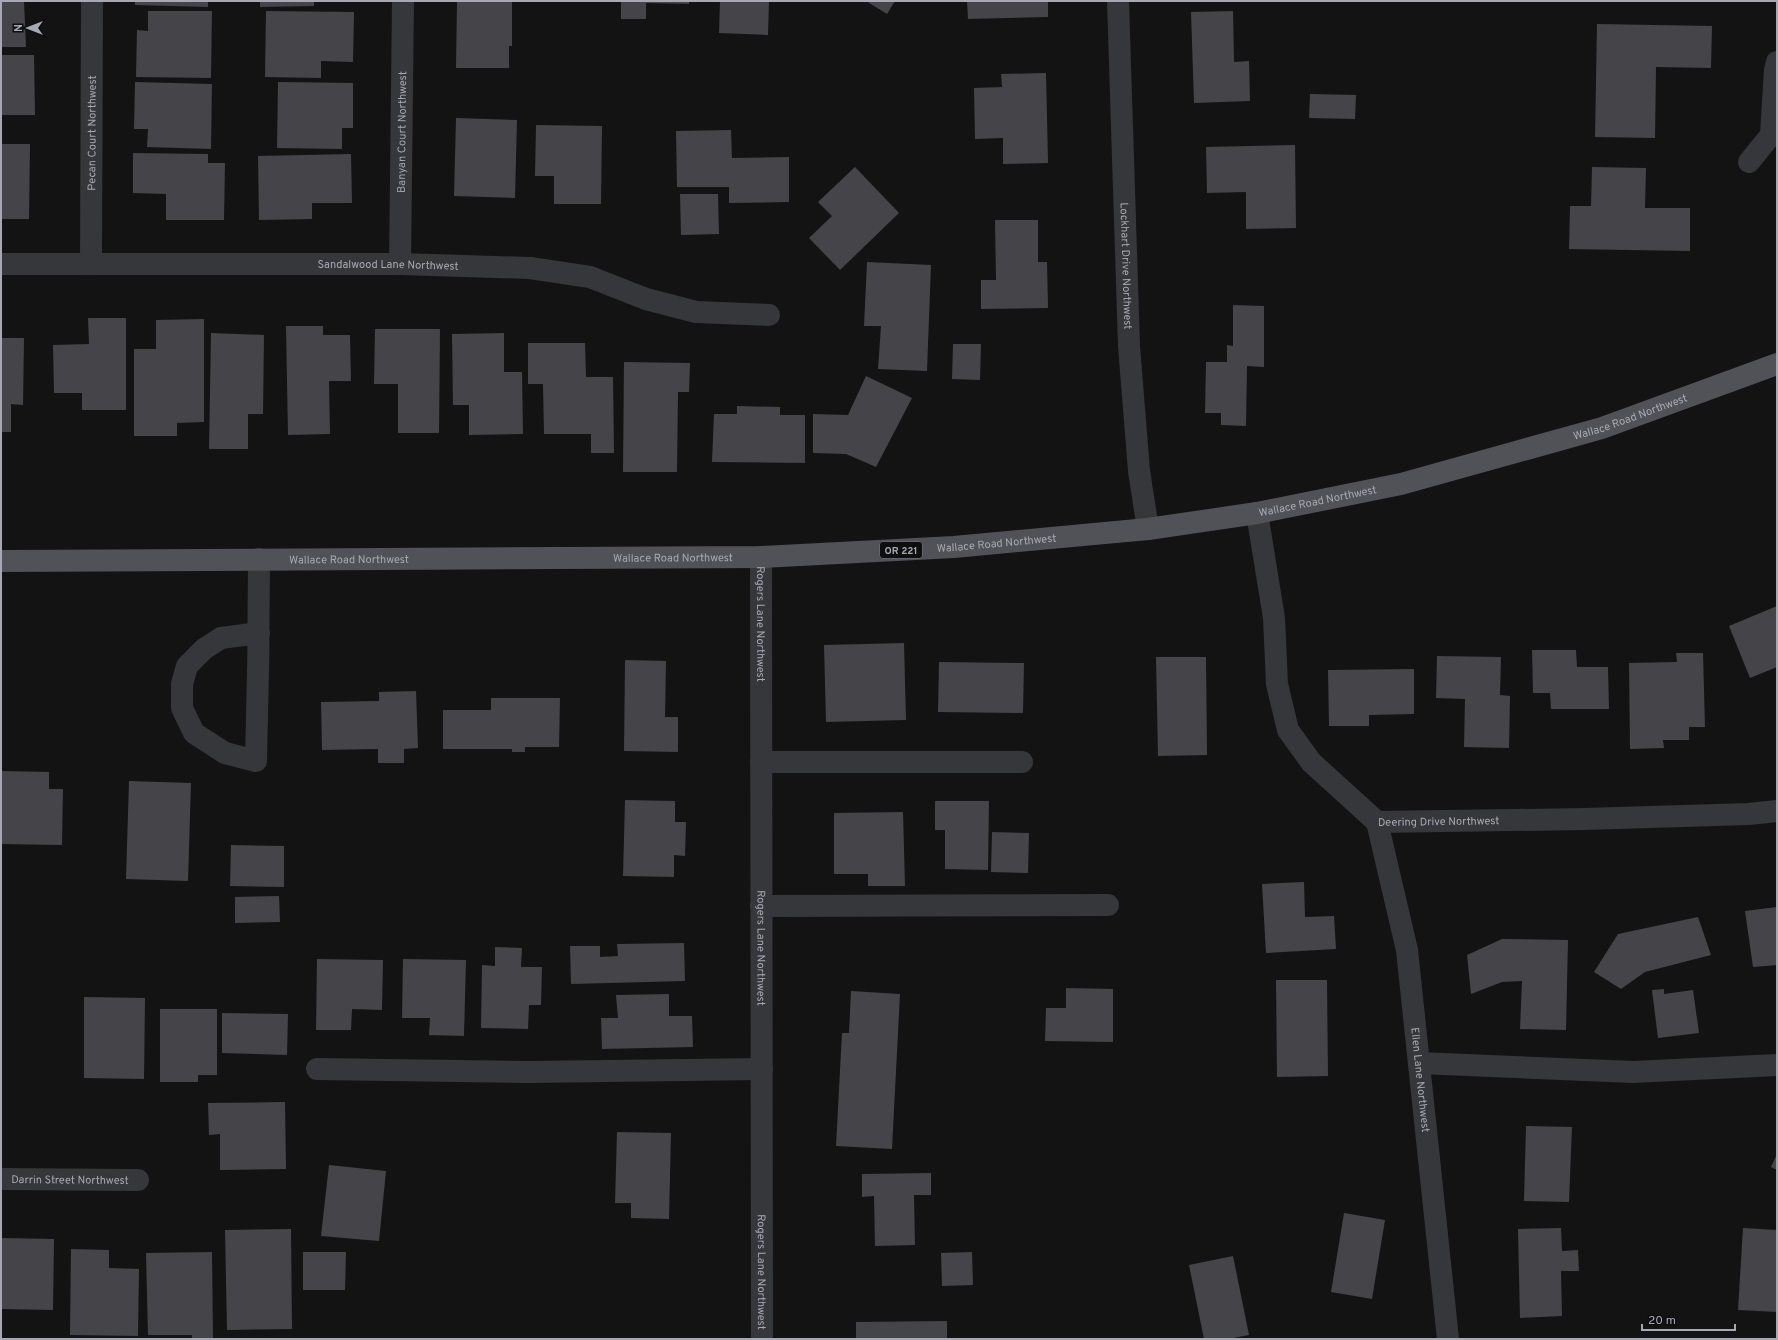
<svg xmlns="http://www.w3.org/2000/svg" width="1778" height="1340" font-family="Overpass,sans-serif">
  <rect width="100%" height="100%" fill="#131314"/>
  <!-- building -->
  <g fill="#454549">
    <path d="M 1,1 L 24,1 L 26,47 L 1,47 Z"/>
    <path d="M 135,1 L 208,1 L 208,7 L 135,5 Z"/>
    <path d="M 260,1 L 314,1 L 314,6 L 260,7 Z"/>
    <path d="M 457,1 L 512,1 L 512,46 L 509,46 L 509,68 L 456,68 Z"/>
    <path d="M 621,1 L 689,1 L 689,4 L 646,3 L 646,19 L 621,19 Z"/>
    <path d="M 720,1 L 769,1 L 768,35 L 719,33 Z"/>
    <path d="M 866,1 L 895,1 L 887,14 Z"/>
    <path d="M 967,1 L 1048,1 L 1048,17 L 968,19 Z"/>
    <path d="M 148,11 L 212,11 L 211,78 L 136,77 L 137,30 L 148,31 Z"/>
    <path d="M 266,11 L 354,12 L 353,62 L 321,61 L 321,78 L 265,77 Z"/>
    <path d="M 1233,11 L 1234,62 L 1249,61 L 1250,101 L 1194,103 L 1191,12 Z"/>
    <path d="M 1597,24 L 1712,26 L 1711,68 L 1656,67 L 1655,138 L 1595,137 Z"/>
    <path d="M 1,55 L 34,55 L 35,115 L 1,115 Z"/>
    <path d="M 1046,73 L 1048,163 L 1003,164 L 1003,138 L 975,139 L 974,88 L 1002,87 L 1001,74 Z"/>
    <path d="M 135,82 L 212,84 L 211,149 L 147,147 L 148,129 L 134,129 Z"/>
    <path d="M 278,82 L 353,83 L 353,128 L 342,128 L 342,149 L 277,148 Z"/>
    <path d="M 1310,94 L 1356,95 L 1355,119 L 1309,118 Z"/>
    <path d="M 456,118 L 517,120 L 515,198 L 454,196 Z"/>
    <path d="M 536,125 L 602,126 L 601,204 L 554,204 L 554,176 L 535,176 Z"/>
    <path d="M 731,130 L 732,158 L 789,157 L 789,202 L 729,203 L 729,187 L 677,187 L 676,131 Z"/>
    <path d="M 1,144 L 30,144 L 29,219 L 1,219 Z"/>
    <path d="M 1295,145 L 1296,228 L 1246,229 L 1246,192 L 1207,193 L 1206,147 Z"/>
    <path d="M 133,153 L 208,154 L 208,163 L 225,163 L 224,220 L 166,220 L 166,194 L 133,193 Z"/>
    <path d="M 351,154 L 352,203 L 312,203 L 312,219 L 259,220 L 258,156 Z"/>
    <path d="M 855,167 L 899,213 L 840,270 L 809,238 L 832,216 L 818,202 Z"/>
    <path d="M 1592,167 L 1646,168 L 1645,208 L 1690,208 L 1690,251 L 1569,249 L 1570,206 L 1591,206 Z"/>
    <path d="M 680,194 L 718,194 L 719,234 L 681,235 Z"/>
    <path d="M 995,220 L 1038,220 L 1038,262 L 1047,262 L 1048,308 L 981,309 L 981,280 L 996,280 Z"/>
    <path d="M 867,262 L 931,265 L 927,371 L 878,369 L 881,326 L 864,326 Z"/>
    <path d="M 1233,305 L 1264,306 L 1264,367 L 1247,366 L 1246,426 L 1221,425 L 1221,413 L 1205,413 L 1206,362 L 1227,362 L 1227,345 L 1233,346 Z"/>
    <path d="M 88,318 L 126,318 L 126,410 L 82,410 L 82,393 L 54,393 L 53,345 L 89,344 Z"/>
    <path d="M 204,319 L 204,422 L 177,423 L 177,436 L 134,436 L 134,349 L 156,349 L 156,320 Z"/>
    <path d="M 286,326 L 323,326 L 323,335 L 350,335 L 351,381 L 329,381 L 330,434 L 288,435 Z"/>
    <path d="M 375,329 L 440,329 L 439,433 L 398,433 L 398,384 L 374,384 Z"/>
    <path d="M 211,333 L 264,335 L 263,414 L 248,414 L 248,449 L 209,449 Z"/>
    <path d="M 504,333 L 504,372 L 522,372 L 523,434 L 469,435 L 469,405 L 453,405 L 452,334 Z"/>
    <path d="M 1,338 L 24,338 L 23,405 L 11,404 L 11,432 L 1,432 Z"/>
    <path d="M 528,343 L 585,343 L 586,377 L 613,377 L 614,453 L 591,453 L 591,434 L 544,434 L 543,384 L 528,384 Z"/>
    <path d="M 953,344 L 981,344 L 980,380 L 952,379 Z"/>
    <path d="M 624,362 L 690,363 L 689,392 L 678,392 L 677,472 L 623,472 Z"/>
    <path d="M 866,376 L 912,398 L 876,467 L 846,454 L 813,453 L 813,414 L 848,415 Z"/>
    <path d="M 737,406 L 780,407 L 780,415 L 805,415 L 805,463 L 712,462 L 714,414 L 737,414 Z"/>
    <path d="M 1777,606 L 1777,667 L 1750,678 L 1729,626 Z"/>
    <path d="M 904,643 L 906,720 L 826,722 L 824,645 Z"/>
    <path d="M 1532,650 L 1576,650 L 1577,667 L 1608,667 L 1609,709 L 1551,709 L 1550,693 L 1533,693 Z"/>
    <path d="M 1676,653 L 1703,653 L 1705,727 L 1689,727 L 1689,740 L 1663,740 L 1664,748 L 1630,749 L 1629,663 L 1677,662 Z"/>
    <path d="M 1437,656 L 1501,657 L 1500,695 L 1510,696 L 1509,748 L 1464,747 L 1465,699 L 1436,698 Z"/>
    <path d="M 1156,657 L 1206,657 L 1207,755 L 1158,756 Z"/>
    <path d="M 625,660 L 666,661 L 665,717 L 678,717 L 678,752 L 624,751 Z"/>
    <path d="M 939,662 L 1024,663 L 1023,713 L 938,712 Z"/>
    <path d="M 1414,669 L 1414,714 L 1369,715 L 1369,726 L 1329,726 L 1328,670 Z"/>
    <path d="M 416,691 L 418,748 L 404,749 L 404,763 L 378,763 L 378,749 L 322,750 L 321,702 L 379,701 L 379,692 Z"/>
    <path d="M 491,698 L 560,698 L 559,747 L 525,747 L 525,752 L 512,752 L 512,749 L 443,749 L 443,710 L 491,710 Z"/>
    <path d="M 1,771 L 49,772 L 49,789 L 63,789 L 62,845 L 1,844 Z"/>
    <path d="M 129,781 L 191,783 L 188,881 L 126,879 Z"/>
    <path d="M 625,800 L 675,801 L 675,822 L 686,822 L 685,856 L 674,855 L 674,877 L 623,876 Z"/>
    <path d="M 935,801 L 989,801 L 988,870 L 945,869 L 945,830 L 935,830 Z"/>
    <path d="M 903,812 L 905,886 L 868,886 L 868,874 L 834,874 L 834,813 Z"/>
    <path d="M 992,832 L 1029,833 L 1028,873 L 991,872 Z"/>
    <path d="M 231,845 L 284,846 L 284,887 L 230,886 Z"/>
    <path d="M 1304,882 L 1305,917 L 1334,916 L 1336,949 L 1266,953 L 1262,884 Z"/>
    <path d="M 279,896 L 280,922 L 235,923 L 235,897 Z"/>
    <path d="M 1777,907 L 1777,965 L 1753,967 L 1745,911 Z"/>
    <path d="M 1698,917 L 1711,955 L 1645,972 L 1621,989 L 1594,972 L 1618,934 Z"/>
    <path d="M 1502,939 L 1568,940 L 1566,1030 L 1520,1029 L 1522,981 L 1502,982 L 1471,994 L 1467,955 Z"/>
    <path d="M 684,943 L 685,981 L 571,984 L 570,946 L 600,946 L 600,957 L 618,956 L 617,944 Z"/>
    <path d="M 495,947 L 522,948 L 521,967 L 542,967 L 541,1005 L 529,1005 L 528,1029 L 481,1028 L 482,965 L 495,966 Z"/>
    <path d="M 317,959 L 383,960 L 382,1010 L 352,1009 L 351,1030 L 316,1030 Z"/>
    <path d="M 403,959 L 466,960 L 464,1036 L 429,1035 L 430,1018 L 402,1018 Z"/>
    <path d="M 1276,980 L 1327,980 L 1328,1076 L 1277,1077 Z"/>
    <path d="M 1066,988 L 1113,989 L 1113,1042 L 1045,1041 L 1046,1008 L 1066,1008 Z"/>
    <path d="M 1664,989 L 1664,994 L 1693,990 L 1699,1033 L 1658,1038 L 1652,990 Z"/>
    <path d="M 851,991 L 900,994 L 892,1149 L 836,1146 L 842,1033 L 849,1033 Z"/>
    <path d="M 669,994 L 669,1016 L 692,1016 L 693,1047 L 602,1049 L 601,1018 L 618,1018 L 616,995 Z"/>
    <path d="M 84,997 L 145,998 L 144,1079 L 84,1078 Z"/>
    <path d="M 160,1009 L 217,1009 L 217,1075 L 198,1075 L 198,1082 L 160,1082 Z"/>
    <path d="M 222,1013 L 288,1014 L 287,1055 L 222,1053 Z"/>
    <path d="M 285,1102 L 286,1169 L 220,1170 L 220,1134 L 209,1135 L 208,1103 Z"/>
    <path d="M 1526,1126 L 1572,1127 L 1569,1202 L 1524,1201 Z"/>
    <path d="M 617,1132 L 671,1133 L 669,1219 L 631,1218 L 631,1203 L 615,1203 Z"/>
    <path d="M 1777,1154 L 1777,1170 L 1771,1167 Z"/>
    <path d="M 329,1165 L 386,1171 L 379,1241 L 321,1236 Z"/>
    <path d="M 931,1173 L 931,1195 L 914,1195 L 915,1245 L 875,1246 L 874,1196 L 862,1197 L 862,1174 Z"/>
    <path d="M 1344,1213 L 1385,1220 L 1372,1299 L 1331,1292 Z"/>
    <path d="M 1561,1228 L 1562,1251 L 1578,1250 L 1579,1271 L 1561,1271 L 1562,1316 L 1520,1318 L 1518,1229 Z"/>
    <path d="M 1743,1228 L 1777,1230 L 1777,1312 L 1738,1310 Z"/>
    <path d="M 291,1229 L 292,1329 L 227,1330 L 225,1230 Z"/>
    <path d="M 1,1238 L 54,1239 L 53,1310 L 1,1309 Z"/>
    <path d="M 71,1249 L 109,1250 L 109,1268 L 139,1269 L 138,1336 L 70,1335 Z"/>
    <path d="M 212,1252 L 213,1339 L 192,1339 L 192,1335 L 148,1335 L 146,1253 Z"/>
    <path d="M 303,1252 L 346,1252 L 345,1290 L 303,1290 Z"/>
    <path d="M 972,1252 L 973,1285 L 942,1286 L 941,1253 Z"/>
    <path d="M 1233,1256 L 1249,1335 L 1228,1339 L 1204,1339 L 1189,1265 Z"/>
    <path d="M 947,1321 L 947,1339 L 856,1339 L 856,1322 Z"/>
  </g>
  <g fill="none" stroke-linecap="round" stroke-linejoin="round">
    <!-- minor -->
    <g stroke="#36373b" stroke-width="22">
      <path id="s1" d="M 1118,1 L 1129,346 L 1139,471 L 1148,529"/>
      <path d="M 1749,162 L 1771,135 L 1775,70 L 1777,62"/>
      <path id="s2" d="M 1,264 L 400,264 L 530,268 L 590,277 L 646,299 L 696,312 L 769,315"/>
      <path id="s3" d="M 91,264 L 92,1"/>
      <path id="s4" d="M 400,264 L 403,1"/>
      <path id="s5" d="M 1257,513 L 1274,618 L 1277,684 L 1288,730 L 1311,762 L 1377,822 L 1585,819 L 1749,814 L 1777,811"/>
      <path id="s6" d="M 761,557 L 762,1339"/>
      <path d="M 259,559 C 259,627 258,694 256,761 L 225,753 L 194,733 L 182,708 L 182,684 L 187,666 L 204,649 L 221,638 L 259,633"/>
      <path d="M 761,762 L 1022,762"/>
      <path id="s7" d="M 1377,822 L 1407,950 L 1448,1339"/>
      <path d="M 761,906 L 1108,905"/>
      <path d="M 1419,1063 L 1633,1072 L 1777,1065"/>
      <path d="M 317,1069 L 530,1072 L 762,1069"/>
      <path id="s8" d="M 1,1179 L 138,1180"/>
    </g>
    <!-- major -->
    <path stroke="#515258" stroke-width="22" id="s9" d="M 1,561 L 761,557 L 954,547 L 1148,529 L 1257,513 L 1401,484 L 1602,428 L 1777,364"/>
  </g>
  <g text-anchor="middle" stroke-width="3.5" stroke-linejoin="round" paint-order="stroke">
    <!-- shield labels -->
    <rect fill="#0e0e0f" stroke="#787a82" stroke-width="1" x="880" y="542" width="42" height="16" rx="3"/>
    <g font-size="10" font-weight="bold" fill="#a6a9b3">
      <text x="901" y="554">OR 221</text>
    </g>
    <!-- street labels -->
    <g font-size="11" fill="#a6a9b3" stroke="#0e0e0f">
      <text dy="4" stroke="none"><textPath href="#s4" startOffset="132">Banyan Court Northwest</textPath></text>
      <text dy="4" stroke="none"><textPath href="#s3" startOffset="131">Pecan Court Northwest</textPath></text>
      <text dy="4" stroke="none"><textPath href="#s2" startOffset="387">Sandalwood Lane Northwest</textPath></text>
      <text dy="4" stroke="none"><textPath href="#s1" startOffset="265">Lockhart Drive Northwest</textPath></text>
      <text dy="4" stroke="none"><textPath href="#s9" startOffset="1644">Wallace Road Northwest</textPath></text>
      <text dy="4" stroke="none"><textPath href="#s9" startOffset="1320">Wallace Road Northwest</textPath></text>
      <text dy="4" stroke="none"><textPath href="#s9" startOffset="996">Wallace Road Northwest</textPath></text>
      <text dy="4" stroke="none"><textPath href="#s9" startOffset="672">Wallace Road Northwest</textPath></text>
      <text dy="4" stroke="none"><textPath href="#s9" startOffset="348">Wallace Road Northwest</textPath></text>
      <text dy="4" stroke="none"><textPath href="#s6" startOffset="67">Rogers Lane Northwest</textPath></text>
      <text dy="4" stroke="none"><textPath href="#s5" startOffset="410">Deering Drive Northwest</textPath></text>
      <text dy="4" stroke="none"><textPath href="#s6" startOffset="391">Rogers Lane Northwest</textPath></text>
      <text dy="4" stroke="none"><textPath href="#s7" startOffset="262">Ellen Lane Northwest</textPath></text>
      <text dy="4" stroke="none"><textPath href="#s8" startOffset="69">Darrin Street Northwest</textPath></text>
      <text dy="4" stroke="none"><textPath href="#s6" startOffset="715">Rogers Lane Northwest</textPath></text>
    </g>
  </g>
  <!-- border -->
  <rect width="1778" height="1340" fill="none" stroke="#a6a9b3" stroke-width="4"/>
  <!-- north arrow -->
  <g transform="translate(28 28) rotate(270)" stroke="#0e0e0f" stroke-width="3" paint-order="stroke">
  <path d="M0-3L7 15L0 10L-7 15Z" fill="#a6a9b3"/>
  <text y="-6" font-size="11" font-weight="bold" text-anchor="middle" fill="#a6a9b3">N</text>
  </g>
  <!-- scale -->
  <path d="M1642 1324v6h93v-6" fill="none" stroke="#a6a9b3" stroke-width="2"/>
  <text x="1648" y="1324" font-size="12" fill="#a6a9b3" stroke="#0e0e0f" stroke-width="3" paint-order="stroke">20 m</text>
</svg>
